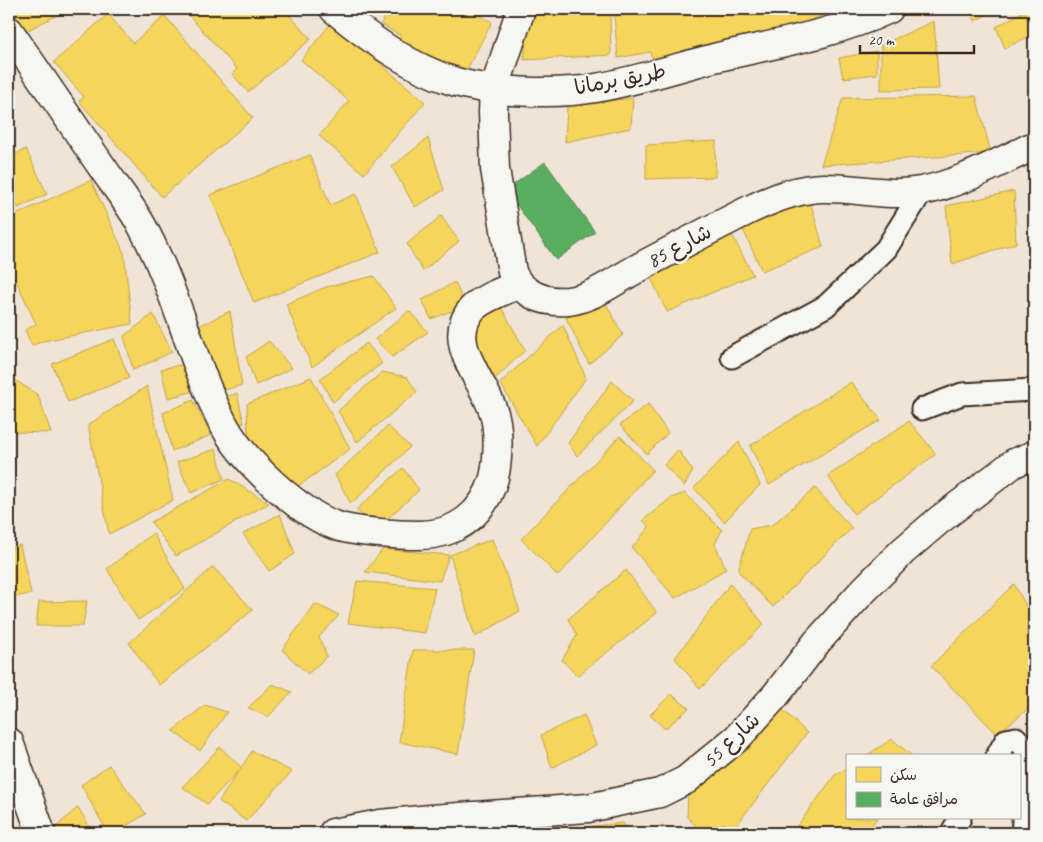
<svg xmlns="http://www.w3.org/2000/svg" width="1043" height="842" font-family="Caveat,'Playpen Sans Arabic',sans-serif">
  <rect width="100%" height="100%" fill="#f0e4d6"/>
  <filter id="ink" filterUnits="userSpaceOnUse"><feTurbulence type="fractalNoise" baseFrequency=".02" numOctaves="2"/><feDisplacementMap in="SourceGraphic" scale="10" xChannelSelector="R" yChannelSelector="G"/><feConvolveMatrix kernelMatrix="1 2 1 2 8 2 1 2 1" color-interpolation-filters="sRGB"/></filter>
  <g filter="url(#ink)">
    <!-- homes -->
    <g fill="#f6d55c" stroke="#bea249">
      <path d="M 10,9 L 69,9 L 24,32 Z"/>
      <path d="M 183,9 L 284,9 L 311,39 L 248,92 L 232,74 L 237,69 Z"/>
      <path d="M 389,9 L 467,9 L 492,22 L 466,71 L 398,42 L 401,36 L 381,24 Z"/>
      <path d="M 530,9 L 610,13 L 611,55 L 524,60 Z"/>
      <path d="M 629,9 L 648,9 L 660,12 L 662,9 L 839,9 L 772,35 L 652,58 L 650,52 L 618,58 L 614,16 Z"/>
      <path d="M 971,9 L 997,9 L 975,21 Z"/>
      <path d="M 1027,9 L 1034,9 L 1034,34 L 1005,48 L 996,27 Z"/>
      <path d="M 108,14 L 133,43 L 165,16 L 253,118 L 162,197 L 79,101 L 84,97 L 54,62 Z"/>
      <path d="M 934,21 L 939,89 L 881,90 L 881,45 Z"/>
      <path d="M 332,22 L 425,102 L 364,174 L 319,136 L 349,101 L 301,60 Z"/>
      <path d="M 877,51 L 877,74 L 843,78 L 839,58 Z"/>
      <path d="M 976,96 L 991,153 L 821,165 L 843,98 Z"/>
      <path d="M 633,98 L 631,128 L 565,142 L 567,106 Z"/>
      <path d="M 428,138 L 444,190 L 415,207 L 392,167 Z"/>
      <path d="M 716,141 L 715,177 L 646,179 L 646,145 Z"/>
      <path d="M 26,149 L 47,194 L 18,208 L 9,189 L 9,157 Z"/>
      <path d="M 310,155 L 330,205 L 356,194 L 380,252 L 254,303 L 210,195 Z"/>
      <path d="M 91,180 L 124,253 L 132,324 L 43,341 L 32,346 L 25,330 L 36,324 L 9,265 L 9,218 Z"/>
      <path d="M 1014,191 L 1016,243 L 952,264 L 946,206 Z"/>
      <path d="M 809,197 L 823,247 L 762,271 L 741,225 Z"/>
      <path d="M 441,216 L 459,241 L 423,271 L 407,244 Z"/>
      <path d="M 730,231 L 753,275 L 667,312 L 648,272 Z"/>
      <path d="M 374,276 L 396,308 L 312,367 L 286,304 L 326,287 Z"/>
      <path d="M 455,282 L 465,306 L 431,319 L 422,300 Z"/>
      <path d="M 603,298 L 623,335 L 589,364 L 566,318 Z"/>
      <path d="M 499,303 L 525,350 L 495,379 L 467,325 Z"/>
      <path d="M 230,311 L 242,385 L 218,392 L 197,327 Z"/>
      <path d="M 409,311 L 428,332 L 392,357 L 375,339 Z"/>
      <path d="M 153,314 L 172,352 L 133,370 L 124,336 Z"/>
      <path d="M 563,325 L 586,378 L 537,446 L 500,383 Z"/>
      <path d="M 114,339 L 129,378 L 68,402 L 52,364 Z"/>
      <path d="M 269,341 L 292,368 L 256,385 L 246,357 Z"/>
      <path d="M 367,343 L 382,363 L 333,402 L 320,379 Z"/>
      <path d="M 185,364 L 191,392 L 168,398 L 161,369 Z"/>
      <path d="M 382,372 L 407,377 L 417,392 L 357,442 L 338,411 Z"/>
      <path d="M 9,376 L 38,395 L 51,433 L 15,432 L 9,397 Z"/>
      <path d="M 311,377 L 350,449 L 290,492 L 248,437 L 247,404 Z"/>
      <path d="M 612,381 L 633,401 L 577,456 L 568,443 Z"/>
      <path d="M 851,382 L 881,420 L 769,485 L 750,446 Z"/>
      <path d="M 147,386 L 173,500 L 109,534 L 88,425 Z"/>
      <path d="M 237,393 L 244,423 L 228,426 L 219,400 Z"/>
      <path d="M 193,400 L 211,435 L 172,451 L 163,413 Z"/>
      <path d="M 648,404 L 668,433 L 647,454 L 620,425 Z"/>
      <path d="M 909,421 L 936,454 L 854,514 L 828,476 Z"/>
      <path d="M 388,426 L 410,447 L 351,504 L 335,475 Z"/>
      <path d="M 620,436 L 653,470 L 558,576 L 521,539 Z"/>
      <path d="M 739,442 L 760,485 L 724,522 L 694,488 Z"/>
      <path d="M 216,449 L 224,479 L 191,493 L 177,462 Z"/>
      <path d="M 678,450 L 693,471 L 684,486 L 664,465 Z"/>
      <path d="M 403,468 L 419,490 L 377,528 L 356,510 Z"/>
      <path d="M 229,479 L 269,503 L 176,556 L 151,522 Z"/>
      <path d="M 815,488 L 852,528 L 773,607 L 738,571 L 750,529 L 772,525 Z"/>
      <path d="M 685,493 L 722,530 L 715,544 L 726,569 L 675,598 L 632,548 L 649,527 L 643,520 L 671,498 Z"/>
      <path d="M 280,514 L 295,554 L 269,571 L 243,534 Z"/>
      <path d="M 153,533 L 185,589 L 138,620 L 107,569 Z"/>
      <path d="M 492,539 L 520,611 L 475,637 L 450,555 Z"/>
      <path d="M 20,545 L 31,594 L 9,598 L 9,549 Z"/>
      <path d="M 383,549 L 449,555 L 440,581 L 365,572 Z"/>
      <path d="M 213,567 L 253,610 L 159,685 L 129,643 Z"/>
      <path d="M 626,570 L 657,613 L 577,676 L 562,660 L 577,635 L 568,619 Z"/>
      <path d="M 357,581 L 435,588 L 425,633 L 348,623 Z"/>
      <path d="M 730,584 L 764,624 L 700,689 L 675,658 Z"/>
      <path d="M 1014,584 L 1034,620 L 1034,704 L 997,734 L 931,666 Z"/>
      <path d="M 87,601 L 83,626 L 36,626 L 39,602 Z"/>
      <path d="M 315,604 L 339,615 L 319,637 L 327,656 L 308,674 L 282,650 Z"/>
      <path d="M 413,650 L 474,650 L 458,754 L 399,742 Z"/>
      <path d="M 272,684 L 292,692 L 268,717 L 248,708 Z"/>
      <path d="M 671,694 L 689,708 L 665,729 L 650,715 Z"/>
      <path d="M 205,705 L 227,712 L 200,751 L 173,731 Z"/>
      <path d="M 781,708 L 807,733 L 732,831 L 723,823 L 713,833 L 703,833 L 687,817 L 688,792 Z"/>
      <path d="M 584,715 L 596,745 L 552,768 L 541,735 Z"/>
      <path d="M 892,739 L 912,756 L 866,756 Z"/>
      <path d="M 220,747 L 242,768 L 207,804 L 182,787 Z"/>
      <path d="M 252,751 L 292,772 L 246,821 L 219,801 Z"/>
      <path d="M 109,765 L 146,814 L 114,833 L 108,833 L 81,785 Z"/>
      <path d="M 847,768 L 847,818 L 877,818 L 866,833 L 792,833 L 835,775 Z"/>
      <path d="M 78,807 L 93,833 L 58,833 L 55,828 Z"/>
      <path d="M 623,823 L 630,833 L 572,833 L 593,826 Z"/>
    </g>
    <!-- public -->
    <path fill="#5aae61" stroke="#51864d" d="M 545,162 L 595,232 L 556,260 L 506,190 Z"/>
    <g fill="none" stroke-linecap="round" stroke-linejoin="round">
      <!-- service casing -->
      <g stroke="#3b2a1e" stroke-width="25">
        <g id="service">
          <path d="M 732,357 L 826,306 L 886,249 L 922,191"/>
          <path d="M 922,409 L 962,394 L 1034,390"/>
          <path d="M 997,756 L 1006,740 L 1016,738 L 1024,747 L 1028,757 L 1022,833"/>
          <path d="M 952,832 L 960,818"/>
        </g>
      </g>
      <!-- minor casing -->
      <g stroke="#3b2a1e" stroke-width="31">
        <g id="minor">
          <path d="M 334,9 C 367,37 408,66 450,80 C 488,93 557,95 596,88 C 636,81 675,68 714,58 C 773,44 833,35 889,9"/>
          <path d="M 521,9 L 494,90 L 493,112 L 495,169 L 512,272 C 521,294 544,303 568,301 C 594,298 617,279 640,267 C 677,247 713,228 751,209 C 774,198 801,187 827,188 C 858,188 890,197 921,191 C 960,184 998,162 1034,146"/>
          <path d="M 9,31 C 40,76 71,121 102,167 C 115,186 131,206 142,226 C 177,290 191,362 224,425 C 243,461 299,513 337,526 C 355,532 399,535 419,535 C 456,535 484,514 494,478 C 498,461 499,434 495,417 C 487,382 443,344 472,309 C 482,298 504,291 517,285"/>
          <path d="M 9,742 L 41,833"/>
          <path d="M 333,833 L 380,824 L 431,819 L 588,808 L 660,793 L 686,780 L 737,738 L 775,696 L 817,642 L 861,593 L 903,551 L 938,521 L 1014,463 L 1034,455"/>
        </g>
      </g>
      <!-- service -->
      <use href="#service" stroke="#f6f6f2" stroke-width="21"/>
      <!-- minor -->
      <use href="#minor" stroke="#f6f6f2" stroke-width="28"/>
    </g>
  </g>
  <g text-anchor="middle" stroke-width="5" stroke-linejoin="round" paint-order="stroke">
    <!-- street labels -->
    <g font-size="21" fill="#3b2a1e" stroke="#f6f6f2">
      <text transform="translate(620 79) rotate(-11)" y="7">طريق برمانا</text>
      <text transform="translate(679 246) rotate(-28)" y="7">شارع 85</text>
      <text transform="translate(731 740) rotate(-43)" y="7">شارع 55</text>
    </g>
  </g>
  <!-- margin -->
  <rect width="1043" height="842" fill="none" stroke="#f6f6f2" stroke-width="30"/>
  <rect x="15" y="15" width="1013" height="812" fill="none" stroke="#3b2a1e" stroke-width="2" filter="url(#ink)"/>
  <!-- legend -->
  <rect x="846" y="754" width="175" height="65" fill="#f6f6f2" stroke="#aba49d"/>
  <rect x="856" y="767" width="25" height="15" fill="#f6d55c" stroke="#aba49d"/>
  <text x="890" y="780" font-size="15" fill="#3b2a1e">سكن</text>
  <rect x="856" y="792" width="25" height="15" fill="#5aae61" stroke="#aba49d"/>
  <text x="890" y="804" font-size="15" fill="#3b2a1e">مرافق عامة</text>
  <!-- scale -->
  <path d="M860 45v8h114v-8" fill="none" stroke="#3b2a1e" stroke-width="2.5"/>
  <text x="868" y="45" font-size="15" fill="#3b2a1e" stroke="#f6f6f2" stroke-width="4" paint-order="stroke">20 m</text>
</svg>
